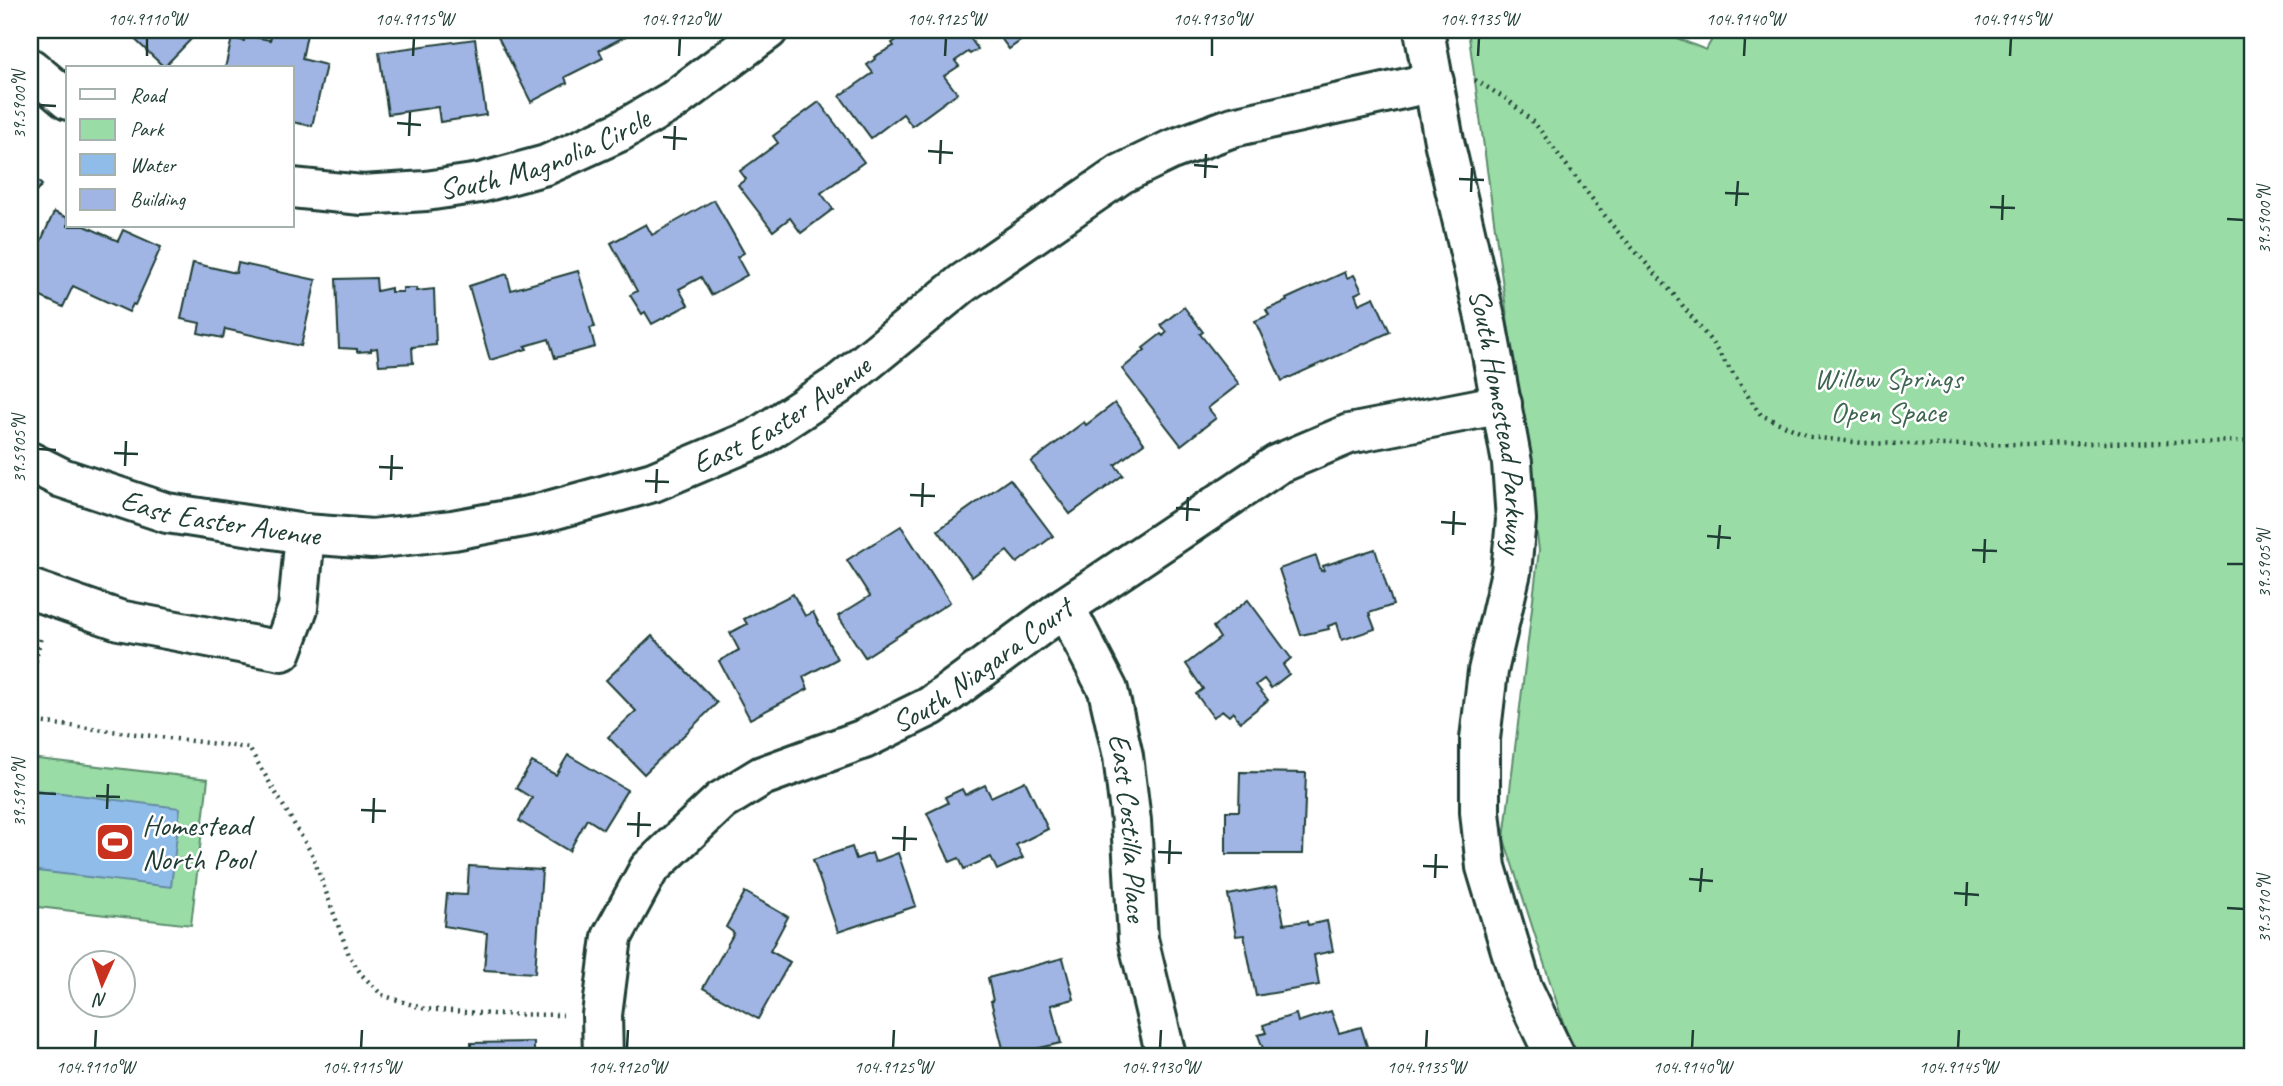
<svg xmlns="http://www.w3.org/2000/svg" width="2283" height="1086" font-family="Caveat,sans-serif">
  <rect width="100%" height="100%" fill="#fff"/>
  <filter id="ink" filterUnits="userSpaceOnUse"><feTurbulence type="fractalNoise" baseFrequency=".0143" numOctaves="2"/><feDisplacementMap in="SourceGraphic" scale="14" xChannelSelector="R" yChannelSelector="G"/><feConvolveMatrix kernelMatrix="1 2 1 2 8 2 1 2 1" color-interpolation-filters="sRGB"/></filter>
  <g filter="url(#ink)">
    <!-- green -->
    <g fill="#9adca6" stroke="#5c8c6d" stroke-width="2">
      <path d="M 1468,30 L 1657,30 L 1706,50 L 1717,30 L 2253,30 L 2253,1056 L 1574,1056 L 1504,839 L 1539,550 Z"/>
      <path d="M 30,758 L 208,779 L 191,925 L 30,906 Z"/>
    </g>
    <!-- water -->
    <path fill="#90bce9" stroke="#6389a1" stroke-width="2" d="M 30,789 L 180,808 L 171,887 L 30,870 Z"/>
    <!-- building -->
    <g fill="#a1b5e4" stroke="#1f3d34" stroke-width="2">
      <path d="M 125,30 L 200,30 L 164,67 Z"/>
      <path d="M 273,30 L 287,30 L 307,34 L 302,59 L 326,65 L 312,126 L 292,122 L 292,68 L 225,68 L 232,38 L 244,41 L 245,35 L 270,40 Z"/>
      <path d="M 511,30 L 620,30 L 626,36 L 599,50 L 603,58 L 565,77 L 567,83 L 531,102 L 498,37 Z"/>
      <path d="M 912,30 L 964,30 L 978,49 L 970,54 L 968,52 L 955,61 L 959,66 L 944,76 L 957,93 L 912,126 L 903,114 L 871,138 L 840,96 L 873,73 L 867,65 L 875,59 L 874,57 L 894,46 L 892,43 L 900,38 L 902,40 L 913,32 Z"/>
      <path d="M 995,30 L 1036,30 L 1009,49 Z"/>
      <path d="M 475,39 L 486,115 L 440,122 L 438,107 L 388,114 L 379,52 Z"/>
      <path d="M 819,102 L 864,162 L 821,193 L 833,209 L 801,233 L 790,218 L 773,231 L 738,185 L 746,179 L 740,171 L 778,143 L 773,136 Z"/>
      <path d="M 30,174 L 42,185 L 30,199 Z"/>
      <path d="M 714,200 L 744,253 L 737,257 L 747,275 L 711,295 L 701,277 L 679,289 L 688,305 L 652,324 L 645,312 L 642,314 L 630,295 L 637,291 L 611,243 L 646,224 L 652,235 Z"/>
      <path d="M 54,212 L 68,218 L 68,226 L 85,226 L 118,241 L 123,230 L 161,247 L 135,305 L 133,304 L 129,312 L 73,286 L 63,307 L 30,292 L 30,280 L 35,269 L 30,265 Z"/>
      <path d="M 193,263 L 236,273 L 238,263 L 316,280 L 301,346 L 225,329 L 223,338 L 198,333 L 200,323 L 181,319 Z"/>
      <path d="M 578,271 L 595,327 L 590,328 L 595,347 L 555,358 L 549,339 L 525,346 L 527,349 L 490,360 L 469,286 L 507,274 L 511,290 Z"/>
      <path d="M 1345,272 L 1347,278 L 1354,275 L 1362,291 L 1355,294 L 1359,304 L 1374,297 L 1390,332 L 1282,381 L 1255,321 L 1269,315 L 1266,310 L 1287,301 L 1286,299 Z"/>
      <path d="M 376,278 L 377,291 L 391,288 L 391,292 L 403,292 L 403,288 L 417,288 L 416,291 L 434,289 L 436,345 L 412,347 L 413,363 L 379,365 L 377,348 L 371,349 L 371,351 L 357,352 L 357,349 L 339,348 L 336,279 Z"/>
      <path d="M 1184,307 L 1203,332 L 1200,334 L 1239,384 L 1208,408 L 1216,418 L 1181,445 L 1122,369 L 1145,350 L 1143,348 L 1161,334 L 1163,336 L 1167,332 L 1161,325 Z"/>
      <path d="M 1115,403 L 1144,443 L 1115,465 L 1123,475 L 1070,514 L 1031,462 L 1084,422 L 1086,425 Z"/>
      <path d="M 1010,479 L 1053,536 L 1017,563 L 1007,551 L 972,577 L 938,530 Z"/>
      <path d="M 901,526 L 950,602 L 865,657 L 838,616 L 870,596 L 847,560 Z"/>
      <path d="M 1375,549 L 1393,605 L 1369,613 L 1375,629 L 1342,640 L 1337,623 L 1328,626 L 1329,629 L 1301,635 L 1279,569 L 1316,556 L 1321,571 L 1324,570 L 1323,566 Z"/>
      <path d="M 793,594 L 805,616 L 813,612 L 837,659 L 803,677 L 808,689 L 750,719 L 719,661 L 739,650 L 730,633 L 747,624 L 744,619 Z"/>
      <path d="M 1248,600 L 1291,658 L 1283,665 L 1289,674 L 1271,688 L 1264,679 L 1256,685 L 1268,700 L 1240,722 L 1233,712 L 1229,716 L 1223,711 L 1213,717 L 1196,694 L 1203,689 L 1186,664 L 1220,638 L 1213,627 Z"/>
      <path d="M 652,636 L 717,703 L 644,774 L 608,737 L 636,711 L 606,680 Z"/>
      <path d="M 568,755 L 627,790 L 603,829 L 587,819 L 569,851 L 519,821 L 532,798 L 516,788 L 532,762 L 556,775 Z"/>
      <path d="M 1240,772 L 1306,773 L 1303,854 L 1226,854 L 1226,811 L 1239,811 Z"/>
      <path d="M 1025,781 L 1048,829 L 1016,845 L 1023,858 L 997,870 L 991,857 L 964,869 L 959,858 L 950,862 L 927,813 L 948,803 L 945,797 L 962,789 L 965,795 L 985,785 L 991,797 Z"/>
      <path d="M 852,847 L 856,859 L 872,853 L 875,862 L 898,853 L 916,906 L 838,932 L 813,860 Z"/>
      <path d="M 469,866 L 542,870 L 535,973 L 484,970 L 487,933 L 444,926 L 447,894 L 467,895 Z"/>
      <path d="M 1277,886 L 1284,924 L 1307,921 L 1308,925 L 1327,921 L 1333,951 L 1314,955 L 1319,985 L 1256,996 L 1244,935 L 1236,936 L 1228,895 Z"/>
      <path d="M 745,892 L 788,917 L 770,951 L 790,962 L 758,1019 L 703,988 L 734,933 L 726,927 Z"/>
      <path d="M 1063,958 L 1074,999 L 1051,1005 L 1061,1043 L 1005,1056 L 991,1001 L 993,1001 L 988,978 Z"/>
      <path d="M 1331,1011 L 1339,1033 L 1361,1027 L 1370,1056 L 1266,1056 L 1258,1035 L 1266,1033 L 1263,1025 L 1296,1014 L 1298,1022 Z"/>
      <path d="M 534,1042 L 534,1056 L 468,1056 L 468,1052 L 471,1052 L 471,1043 Z"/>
    </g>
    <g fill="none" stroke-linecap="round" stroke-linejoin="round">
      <!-- minor casing -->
      <g stroke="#1f3d34" stroke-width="44">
        <g id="minor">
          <path id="s1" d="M 1424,30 L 1444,141 L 1486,322 L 1512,463 L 1516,520 L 1511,572 L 1488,671 L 1480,739 L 1480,812 L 1486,867 L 1522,987 L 1555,1056"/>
          <path d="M 30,68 L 68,100"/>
          <path id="s2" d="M 292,188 L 362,195 L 426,191 L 480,183 L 546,165 L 619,132 L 674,100 L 768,30"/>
          <path id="s3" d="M 30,462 L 62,478 L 167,513 L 305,534 L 372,539 L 453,530 L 534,515 L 653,482 L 757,438 L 838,385 L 963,283 L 1121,174 L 1171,150 L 1233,127 L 1434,82"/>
          <path d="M 30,589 L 119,620 L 282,651 L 298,608 L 305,534"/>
          <path id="s4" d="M 1065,607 L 1108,690 L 1123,756 L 1131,821 L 1138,939 L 1166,1056"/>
          <path id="s5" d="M 603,1056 L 602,1015 L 612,937 L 649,869 L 721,801 L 762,776 L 864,739 L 931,706 L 1065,607 L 1278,464 L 1349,434 L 1502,404"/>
        </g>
      </g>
      <!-- path -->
      <g stroke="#1f3d34" stroke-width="4.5" stroke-dasharray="2 5" stroke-linecap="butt">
        <path d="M 1475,80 L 1508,100 L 1536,125 L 1612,225 L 1675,296 L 1710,340 L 1761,415 L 1811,437 L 1863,443 L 1946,445 L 2253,441"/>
        <path d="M 30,689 L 41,636"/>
        <path d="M 30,721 L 249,748 L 312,854 L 349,955 L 361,974 L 382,995 L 425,1009 L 492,1014 L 563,1015"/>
      </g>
      <!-- minor -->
      <use href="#minor" stroke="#fff" stroke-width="38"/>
    </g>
  </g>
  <!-- ticks -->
  <path fill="none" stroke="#1f3d34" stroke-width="2.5" d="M 147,56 L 147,38M 413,56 L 414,38M 679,56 L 680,38M 945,56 L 946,38M 1212,56 L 1212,38M 1478,56 L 1479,38M 1744,56 L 1745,38M 2010,56 L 2011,38M 38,105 L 56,106M 397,123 L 421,125M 409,136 L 410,112M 663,137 L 687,139M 674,150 L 675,126M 928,151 L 953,153M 940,164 L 941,140M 1194,165 L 1218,167M 1205,178 L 1206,154M 1459,179 L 1484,180M 1471,192 L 1472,168M 1725,193 L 1749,194M 1736,206 L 1738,181M 1990,207 L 2015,208M 2227,219 L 2244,220M 2002,220 L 2003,195M 38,449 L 56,450M 114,453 L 138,454M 125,466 L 126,441M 379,467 L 403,468M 391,480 L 392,455M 645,481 L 669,482M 656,493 L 657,469M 910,495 L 935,496M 922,507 L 923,483M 1176,508 L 1200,510M 1187,521 L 1188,497M 1441,522 L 1466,524M 1453,535 L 1454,511M 1707,536 L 1731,538M 1718,549 L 1720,525M 1972,550 L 1997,551M 1984,563 L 1985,539M 2227,564 L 2244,564M 38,793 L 56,794M 96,796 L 120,797M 107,809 L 108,784M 361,810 L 386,811M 373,823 L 374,798M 627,824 L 651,825M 638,837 L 639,812M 892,838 L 917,839M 904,851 L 905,826M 1158,852 L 1182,853M 1169,864 L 1170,840M 1423,866 L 1448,867M 1435,878 L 1436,854M 1689,879 L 1713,881M 1700,892 L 1702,868M 1954,893 L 1979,895M 1966,906 L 1967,882M 2227,908 L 2244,909M 95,1048 L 96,1030M 361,1048 L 362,1030M 627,1048 L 628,1030M 893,1048 L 894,1030M 1160,1048 L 1161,1030M 1426,1048 L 1427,1030M 1692,1048 L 1693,1030M 1958,1048 L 1959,1030"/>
  <!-- icons -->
  <defs>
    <g id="stadium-square" transform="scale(2.0125)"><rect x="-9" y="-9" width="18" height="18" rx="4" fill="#c8321e" stroke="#fff"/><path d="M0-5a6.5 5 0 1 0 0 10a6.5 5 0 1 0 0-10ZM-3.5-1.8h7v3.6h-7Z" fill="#fff"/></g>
  </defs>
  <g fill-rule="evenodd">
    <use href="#stadium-square" x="115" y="842"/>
  </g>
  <g text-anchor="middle" stroke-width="5" stroke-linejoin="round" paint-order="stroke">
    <!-- street labels -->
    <g font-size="30" fill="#1f3d34" stroke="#fff">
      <text dy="10" stroke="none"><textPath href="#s2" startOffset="259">South Magnolia Circle</textPath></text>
      <text dy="10" stroke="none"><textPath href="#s3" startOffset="786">East Easter Avenue</textPath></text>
      <text dy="10" stroke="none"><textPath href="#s1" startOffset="399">South Homestead Parkway</textPath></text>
      <text dy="10" stroke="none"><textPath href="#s3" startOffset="200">East Easter Avenue</textPath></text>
      <text dy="10" stroke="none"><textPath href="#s5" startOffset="592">South Niagara Court</textPath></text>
      <text dy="10" stroke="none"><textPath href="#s4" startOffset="233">East Costilla Place</textPath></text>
    </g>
    <!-- park labels -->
    <g font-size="30" fill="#3e6550" stroke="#fff">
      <text x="1888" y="388">Willow Springs<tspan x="1888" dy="34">Open Space</tspan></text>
    </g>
    <!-- poi labels -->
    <g font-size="30" fill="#1f3d34" stroke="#fff" text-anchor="start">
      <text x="142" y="835">Homestead<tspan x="142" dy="34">North Pool</tspan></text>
    </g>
  </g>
  <!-- margin -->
  <rect width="2283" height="1086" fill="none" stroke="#fff" stroke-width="77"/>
  <!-- legend -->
  <rect x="66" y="66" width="228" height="161" fill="#ffffff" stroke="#a5b1ae" stroke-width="2"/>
  <rect x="80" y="89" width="35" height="10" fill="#ffffff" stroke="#a5b1ae" stroke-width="2"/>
  <text x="130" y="102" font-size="21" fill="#1f3d34">Road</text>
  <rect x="80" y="119" width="35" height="21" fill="#9adca6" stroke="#a5b1ae" stroke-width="2"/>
  <text x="130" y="136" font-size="21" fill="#1f3d34">Park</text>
  <rect x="80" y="154" width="35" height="21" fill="#90bce9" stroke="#a5b1ae" stroke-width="2"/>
  <text x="130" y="172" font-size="21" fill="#1f3d34">Water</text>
  <rect x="80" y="189" width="35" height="21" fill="#a1b5e4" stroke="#a5b1ae" stroke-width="2"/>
  <text x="130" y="206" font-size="21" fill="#1f3d34">Building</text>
  <!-- north arrow -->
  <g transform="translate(102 984) rotate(183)"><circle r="33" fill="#ffffff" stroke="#a5b1ae" stroke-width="2"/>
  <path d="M0-5L12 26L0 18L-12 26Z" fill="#c8321e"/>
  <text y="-10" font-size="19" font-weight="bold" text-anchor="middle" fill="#1f3d34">N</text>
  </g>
  <rect x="38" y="38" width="2206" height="1010" fill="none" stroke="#1f3d34" stroke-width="2.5"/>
  <g font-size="18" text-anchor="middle" fill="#1f3d34">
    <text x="147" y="25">104.9110°W</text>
    <text x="414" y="25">104.9115°W</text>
    <text x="680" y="25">104.9120°W</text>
    <text x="946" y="25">104.9125°W</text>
    <text x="1212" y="25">104.9130°W</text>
    <text x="1479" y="25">104.9135°W</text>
    <text x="1745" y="25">104.9140°W</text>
    <text x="2011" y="25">104.9145°W</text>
    <text transform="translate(19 105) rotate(-90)" y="6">39.5900°N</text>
    <text transform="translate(2264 220) rotate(-90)" y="6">39.5900°N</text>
    <text transform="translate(19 449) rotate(-90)" y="6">39.5905°N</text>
    <text transform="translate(2264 564) rotate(-90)" y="6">39.5905°N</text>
    <text transform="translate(19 793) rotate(-90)" y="6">39.5910°N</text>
    <text transform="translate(2264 909) rotate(-90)" y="6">39.5910°N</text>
    <text x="95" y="1073">104.9110°W</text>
    <text x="361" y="1073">104.9115°W</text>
    <text x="627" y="1073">104.9120°W</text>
    <text x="893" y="1073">104.9125°W</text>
    <text x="1160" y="1073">104.9130°W</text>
    <text x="1426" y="1073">104.9135°W</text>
    <text x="1692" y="1073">104.9140°W</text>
    <text x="1958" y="1073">104.9145°W</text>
  </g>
</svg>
